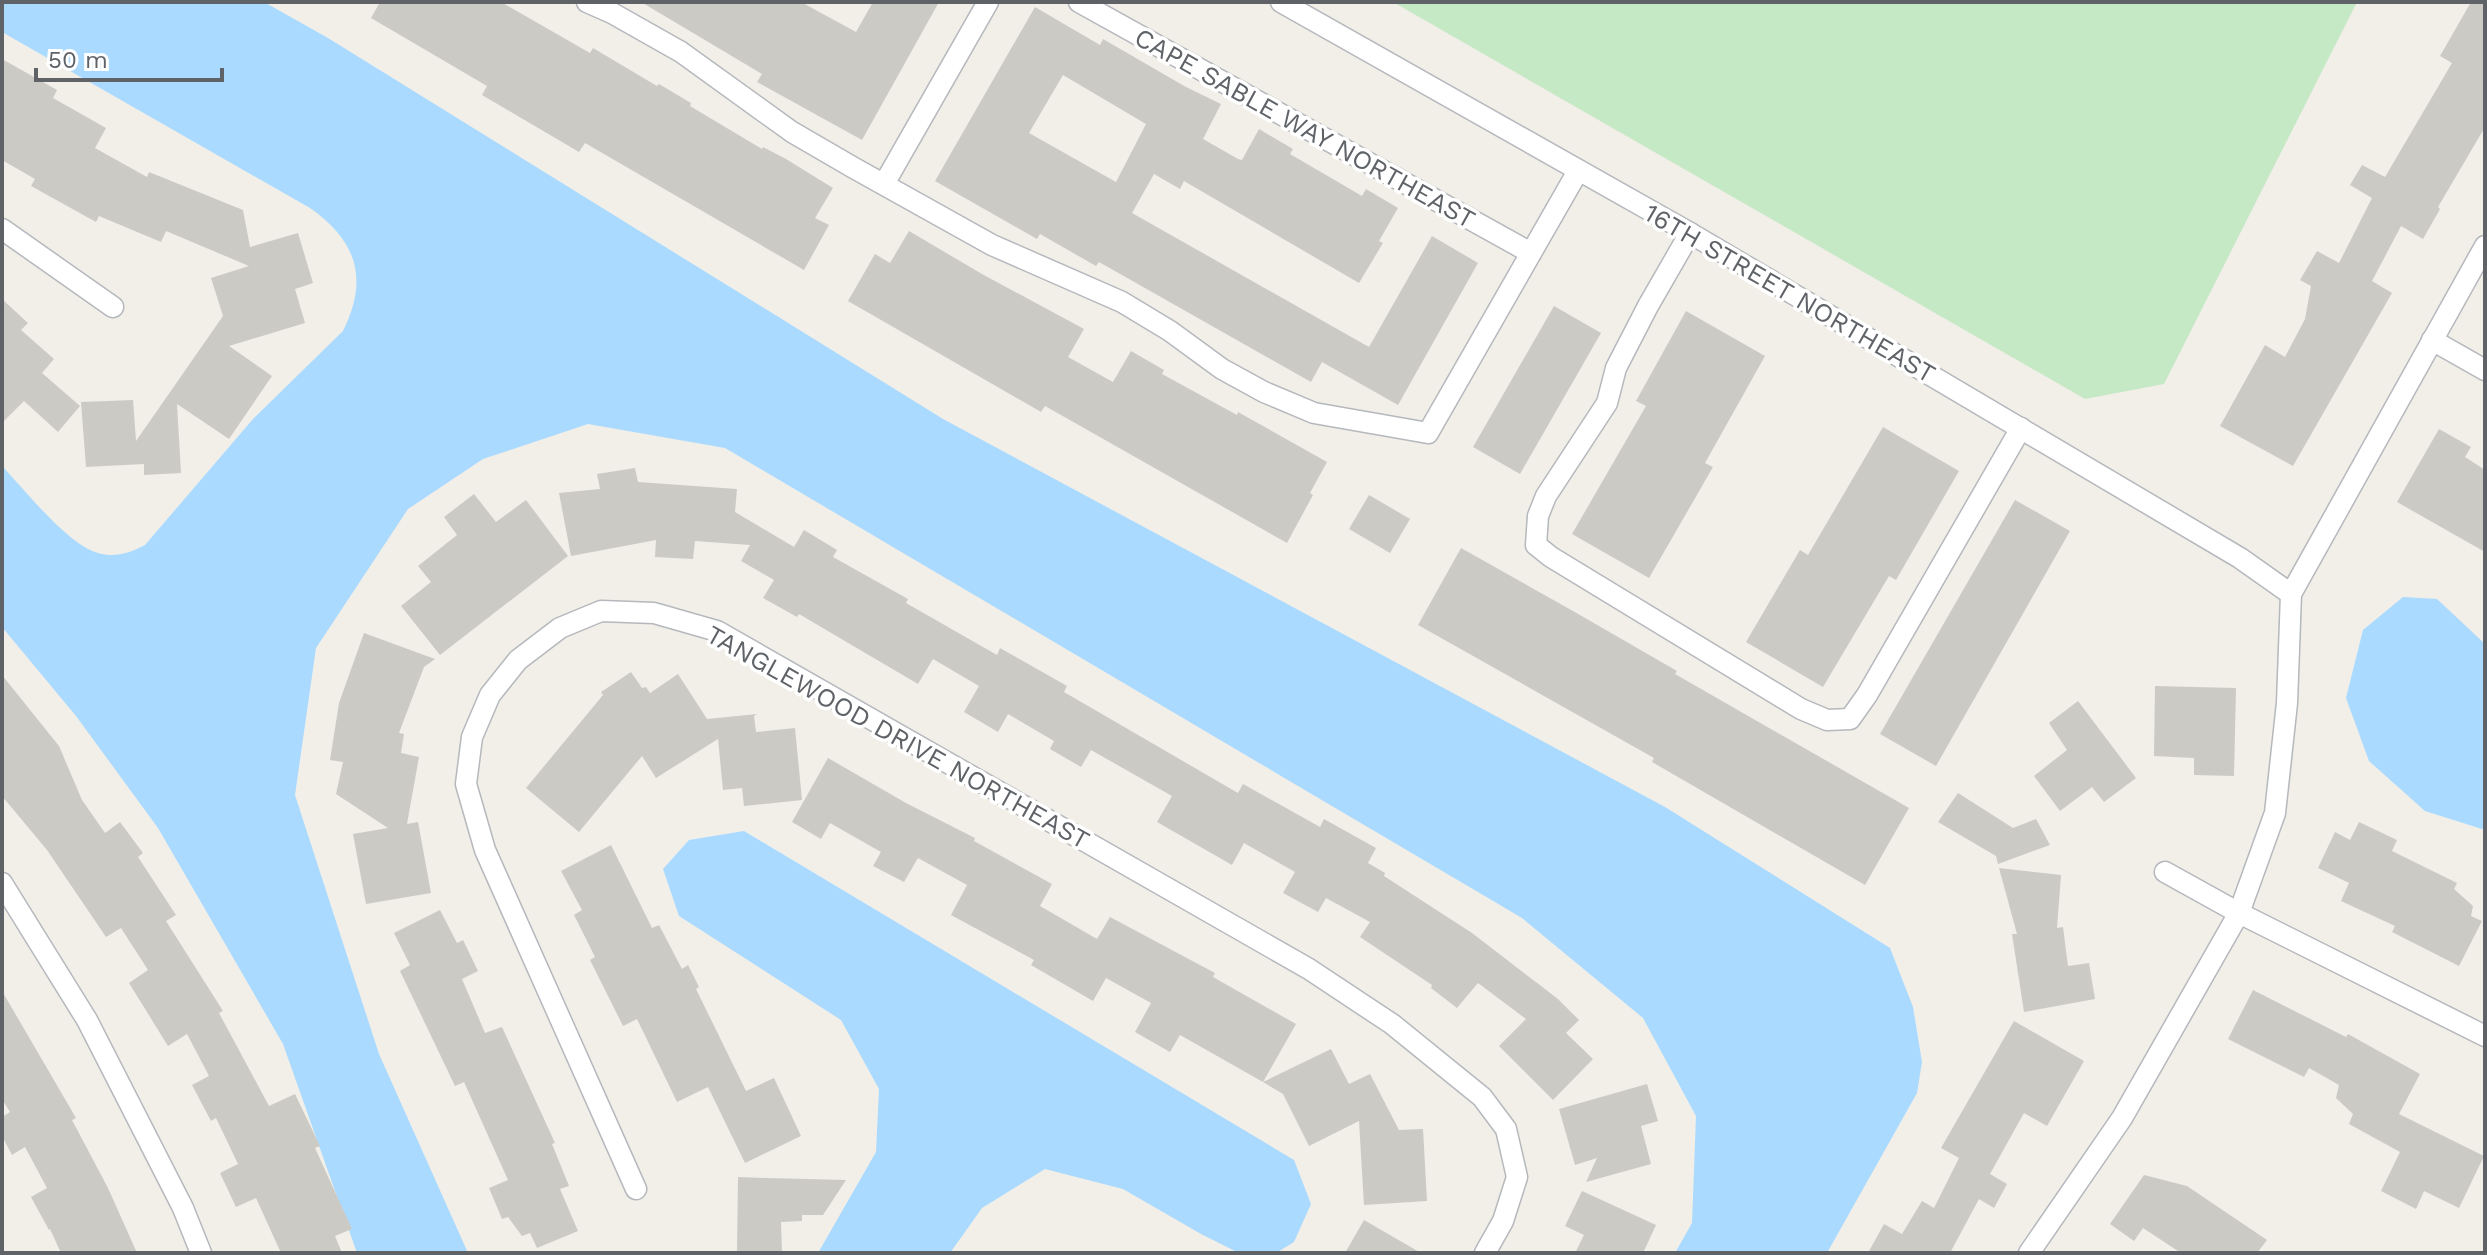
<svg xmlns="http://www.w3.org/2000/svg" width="2487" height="1255" font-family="'Work Sans',sans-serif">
  <rect width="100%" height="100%" fill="#f1efe8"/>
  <!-- green -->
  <path fill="#c5e8c5" d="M 1393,2 L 2357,2 L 2164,384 L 2085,399 Z"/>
  <!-- water -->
  <g fill="#aadaff">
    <path d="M 2,2 L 264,2 L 328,38 L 943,419 L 1665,807 L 1890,948 L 1913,1007 L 1922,1062 L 1917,1093 L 1827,1253 L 1675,1253 L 1692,1223 L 1696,1116 L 1643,1018 L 1522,918 L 725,448 L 588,424 L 483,459 L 408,509 L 316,648 L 295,795 L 379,1054 L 468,1253 L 357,1253 L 283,1044 L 158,828 L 76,716 L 2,627 L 2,466 C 25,490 67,544 98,553 C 115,558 130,553 145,545 L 253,419 L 343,331 C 369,279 357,241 310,208 L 2,32 Z"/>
    <path d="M 2403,597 L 2437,599 L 2485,644 L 2485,830 L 2425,811 L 2369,761 L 2346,698 L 2363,630 Z"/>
    <path d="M 744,831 L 1294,1160 L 1311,1204 L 1294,1242 L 1276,1253 L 1239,1253 L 1201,1234 L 1123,1189 L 1045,1169 L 982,1208 L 950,1253 L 818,1253 L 876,1152 L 879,1089 L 841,1020 L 679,916 L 663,869 L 689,840 Z"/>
  </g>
  <!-- building -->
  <g fill="#cccac5" fill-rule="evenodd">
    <path d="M 380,2 L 501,2 L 590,53 L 593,48 L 657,86 L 659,84 L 691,103 L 690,106 L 762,149 L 763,147 L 786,159 L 833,188 L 815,218 L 829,225 L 804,270 L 585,143 L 579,152 L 482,95 L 487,86 L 371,18 Z"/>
    <path d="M 641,2 L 801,2 L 856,32 L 873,2 L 939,2 L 862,140 L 757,82 L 762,74 Z"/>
    <path d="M 2471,2 L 2485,2 L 2485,127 L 2438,207 L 2440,209 L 2423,239 L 2401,226 L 2372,281 L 2392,293 L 2293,466 L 2220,426 L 2265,345 L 2285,357 L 2305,319 L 2311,286 L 2300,280 L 2317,251 L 2339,263 L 2372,198 L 2350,185 L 2362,165 L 2385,177 L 2452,63 L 2440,56 Z"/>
    <path d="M 1035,7 L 1100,45 L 1103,39 L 1186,87 L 1221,104 L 1203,139 L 1238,159 L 1242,160 L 1259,129 L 1293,149 L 1290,154 L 1362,196 L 1366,189 L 1398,208 L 1379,241 L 1383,243 L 1359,283 L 1184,181 L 1180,189 L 1154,174 L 1132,213 L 1369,347 L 1432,236 L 1478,263 L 1398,405 L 1322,362 L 1311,382 L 1099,262 L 1096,266 L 1040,234 L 1037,239 L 935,181 ZM 1063,75 L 1146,124 L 1116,182 L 1029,133 Z"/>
    <path d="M 2,59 L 57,90 L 53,98 L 106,128 L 95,148 L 147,177 L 149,172 L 243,210 L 250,247 L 298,233 L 313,283 L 295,289 L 305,323 L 229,346 L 272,376 L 229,439 L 177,404 L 181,473 L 144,475 L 144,464 L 86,467 L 81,402 L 133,400 L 136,441 L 223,316 L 211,278 L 249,266 L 166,231 L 161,242 L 99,216 L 96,222 L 31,186 L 35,179 L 2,160 Z"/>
    <path d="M 909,231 L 982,274 L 1084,329 L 1068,357 L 1113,382 L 1131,351 L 1164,370 L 1162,374 L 1237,415 L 1238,412 L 1327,462 L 1310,493 L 1313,495 L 1287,543 L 1045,406 L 1041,412 L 848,301 L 875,254 L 890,263 Z"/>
    <path d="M 2,299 L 28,323 L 21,330 L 54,359 L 42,373 L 80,406 L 58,432 L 24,401 L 2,423 Z"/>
    <path d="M 1554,306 L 1601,333 L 1520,474 L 1473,447 Z"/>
    <path d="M 1686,311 L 1765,356 L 1705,463 L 1713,467 L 1649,578 L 1572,534 L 1646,406 L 1636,401 Z"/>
    <path d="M 1883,427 L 1959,471 L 1896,580 L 1889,576 L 1823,687 L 1746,642 L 1800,550 L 1808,555 Z"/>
    <path d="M 2439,429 L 2471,447 L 2465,457 L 2485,470 L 2485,552 L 2397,502 Z"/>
    <path d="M 635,468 L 638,482 L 737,489 L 735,512 L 794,547 L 804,530 L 837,550 L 833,557 L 908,599 L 906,603 L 997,655 L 1000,648 L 1067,686 L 1064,692 L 1238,793 L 1243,784 L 1320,827 L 1324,819 L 1376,848 L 1368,863 L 1385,873 L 1384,876 L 1472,933 L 1558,999 L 1579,1020 L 1566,1033 L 1593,1059 L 1553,1100 L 1499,1046 L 1526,1019 L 1478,983 L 1457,1008 L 1431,988 L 1432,985 L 1360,937 L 1370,922 L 1326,898 L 1318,912 L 1283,893 L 1295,872 L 1244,843 L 1232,865 L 1157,822 L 1172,796 L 1091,750 L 1081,767 L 1050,749 L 1054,741 L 1008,714 L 998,732 L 964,712 L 979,686 L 933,659 L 918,684 L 799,614 L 797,617 L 763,598 L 774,580 L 741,561 L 750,545 L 695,541 L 693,559 L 655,557 L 656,540 L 571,556 L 559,493 L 600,489 L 597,474 Z"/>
    <path d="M 474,494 L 496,522 L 526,500 L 568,556 L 440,655 L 401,606 L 431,582 L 418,566 L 457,535 L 444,517 Z"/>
    <path d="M 1369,495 L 1410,519 L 1390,553 L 1349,529 Z"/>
    <path d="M 2015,500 L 2070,531 L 1936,766 L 1880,734 Z"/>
    <path d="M 1461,548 L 1573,611 L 1677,671 L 1675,674 L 1909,808 L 1865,885 L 1652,762 L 1654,758 L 1418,625 Z"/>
    <path d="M 364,633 L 435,659 L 424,667 L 399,733 L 404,734 L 401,753 L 419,757 L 407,824 L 418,822 L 431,893 L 366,904 L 353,834 L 388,828 L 336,794 L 343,762 L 330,760 L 339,703 Z"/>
    <path d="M 631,672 L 642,688 L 646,687 L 650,693 L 678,674 L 707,719 L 757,714 L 754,716 L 756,732 L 795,728 L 802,800 L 744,806 L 742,788 L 723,790 L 718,739 L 656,778 L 642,756 L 579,832 L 526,788 L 603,695 L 601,692 Z"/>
    <path d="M 2,675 L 59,746 L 82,800 L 105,833 L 120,822 L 143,853 L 138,857 L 176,915 L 166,921 L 223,1011 L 219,1013 L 269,1106 L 295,1094 L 320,1146 L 315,1148 L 352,1229 L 335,1236 L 342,1253 L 281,1253 L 256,1198 L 236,1207 L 220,1173 L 238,1164 L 216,1118 L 211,1121 L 192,1085 L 209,1076 L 187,1034 L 168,1046 L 129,983 L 148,970 L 121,928 L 106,937 L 47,850 L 2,796 Z"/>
    <path d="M 2155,686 L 2236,688 L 2234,776 L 2194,775 L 2194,758 L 2154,756 Z"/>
    <path d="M 2078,701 L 2136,778 L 2104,802 L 2092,787 L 2060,811 L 2034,776 L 2067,750 L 2049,723 Z"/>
    <path d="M 828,758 L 906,803 L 975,838 L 974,841 L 1052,884 L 1040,906 L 1097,939 L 1110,917 L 1215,973 L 1213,977 L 1296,1024 L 1263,1082 L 1180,1035 L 1170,1052 L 1135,1032 L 1151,1003 L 1106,978 L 1093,1001 L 1031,965 L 1034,960 L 951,915 L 967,885 L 918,858 L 904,882 L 873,866 L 881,852 L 830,823 L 821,839 L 792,822 Z"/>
    <path d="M 1958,793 L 2013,828 L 2036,819 L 2050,845 L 1998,864 L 1996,856 L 1938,822 Z"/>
    <path d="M 2359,822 L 2397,840 L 2392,851 L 2457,883 L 2454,889 L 2473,906 L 2471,916 L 2482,921 L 2459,966 L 2392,932 L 2395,926 L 2341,901 L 2349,883 L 2318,868 L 2335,832 L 2350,840 Z"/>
    <path d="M 611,845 L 652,928 L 659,925 L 682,969 L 688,965 L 699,987 L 696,989 L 746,1091 L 774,1078 L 801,1136 L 745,1163 L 708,1087 L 677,1102 L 637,1019 L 623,1026 L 590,960 L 595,957 L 574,915 L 582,910 L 561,871 Z"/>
    <path d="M 1999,868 L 2061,875 L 2057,928 L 2063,927 L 2068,966 L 2089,963 L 2095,999 L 2024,1012 L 2012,934 L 2017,934 Z"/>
    <path d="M 440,910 L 457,943 L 463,940 L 478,971 L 462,979 L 485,1033 L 502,1027 L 555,1143 L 552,1144 L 569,1186 L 560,1189 L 578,1231 L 537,1248 L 530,1233 L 522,1236 L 508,1217 L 502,1219 L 489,1188 L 508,1180 L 464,1082 L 455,1086 L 400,971 L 410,965 L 394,933 Z"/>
    <path d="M 2253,990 L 2346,1037 L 2348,1034 L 2420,1074 L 2399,1114 L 2484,1156 L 2459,1208 L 2424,1191 L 2416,1209 L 2381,1191 L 2400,1152 L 2349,1124 L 2353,1114 L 2336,1098 L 2339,1085 L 2309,1068 L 2304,1077 L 2228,1039 Z"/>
    <path d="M 2,991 L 76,1118 L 72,1120 L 108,1188 L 137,1253 L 61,1253 L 50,1229 L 49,1230 L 31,1197 L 47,1188 L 25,1147 L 12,1155 L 2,1136 L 2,1117 L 10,1112 L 2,1099 Z"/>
    <path d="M 2014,1021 L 2084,1061 L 2047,1126 L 2024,1113 L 1990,1174 L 2007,1184 L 1994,1208 L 1979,1199 L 1950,1253 L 1868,1253 L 1884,1224 L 1902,1234 L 1922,1201 L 1934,1208 L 1959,1158 L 1941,1148 Z"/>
    <path d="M 1331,1049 L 1349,1084 L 1370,1074 L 1399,1130 L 1423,1129 L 1427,1201 L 1364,1205 L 1359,1121 L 1309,1146 L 1283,1094 L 1263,1082 Z"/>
    <path d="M 1647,1084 L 1658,1121 L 1641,1126 L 1651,1164 L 1586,1182 L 1597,1158 L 1575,1165 L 1559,1109 Z"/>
    <path d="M 2144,1175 L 2187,1186 L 2267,1240 L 2257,1253 L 2181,1253 L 2143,1228 L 2134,1241 L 2110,1224 Z"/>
    <path d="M 738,1177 L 767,1178 L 846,1180 L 823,1215 L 802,1215 L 802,1221 L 781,1222 L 782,1252 L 737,1251 Z"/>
    <path d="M 1582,1191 L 1656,1225 L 1643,1253 L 1575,1253 L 1584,1235 L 1565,1226 Z"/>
    <path d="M 1364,1220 L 1421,1253 L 1345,1253 Z"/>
  </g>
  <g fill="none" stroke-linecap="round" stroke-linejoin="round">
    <!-- minor casing -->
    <g stroke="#b5b8bc" stroke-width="23">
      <g id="minor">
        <path d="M 587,2 L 612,13 L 681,52 L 792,132 L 854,168 L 992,245 L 1122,302 L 1170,331 L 1222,369 L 1264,392 L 1314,413 L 1428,433 L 1578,171"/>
        <path d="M 1079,2 L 1531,253"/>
        <path d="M 1281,2 L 1690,233 L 2240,558 L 2291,594"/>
        <path d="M 884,184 L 988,2"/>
        <path d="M 2,229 L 113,307"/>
        <path d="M 1690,233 L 1648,306 L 1616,368 L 1607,403 L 1546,496 L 1538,516 L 1536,545 L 1551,557 L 1801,709 L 1827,720 L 1850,719 L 1867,695 L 2021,428"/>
        <path d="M 2432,340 L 2485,370"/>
        <path d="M 2165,872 L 2239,913 L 2485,1036"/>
        <path d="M 2,883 L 87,1020 L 183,1208 L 201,1253"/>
        <path d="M 636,1189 L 485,850 L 466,784 L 472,737 L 490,695 L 518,660 L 560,628 L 601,611 L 654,613 L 717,631 L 1309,969 L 1392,1024 L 1482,1097 L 1506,1129 L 1517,1177 L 1503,1221 L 1485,1253"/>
        <path d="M 2029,1253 L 2122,1118 L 2239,913 L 2275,813 L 2287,703 L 2291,594 L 2485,246"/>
      </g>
    </g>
    <!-- minor -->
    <use href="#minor" stroke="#fff" stroke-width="20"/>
  </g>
  <g text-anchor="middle" stroke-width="7" stroke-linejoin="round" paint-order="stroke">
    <!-- street labels -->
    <g font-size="26" fill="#5f6368" stroke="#fff">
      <text transform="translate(1305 128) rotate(29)" y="9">CAPE SABLE WAY NORTHEAST</text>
      <text transform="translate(1790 293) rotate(30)" y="9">16TH STREET NORTHEAST</text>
      <text transform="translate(898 737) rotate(29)" y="9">TANGLEWOOD DRIVE NORTHEAST</text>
    </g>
  </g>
  <!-- border -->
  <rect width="2487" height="1255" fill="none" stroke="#5f6368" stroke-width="8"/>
  <!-- scale -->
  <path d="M36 68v12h186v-12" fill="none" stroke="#5f6368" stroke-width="4"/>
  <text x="48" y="68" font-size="24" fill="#5f6368" stroke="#ffffff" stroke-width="6" paint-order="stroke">50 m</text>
</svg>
